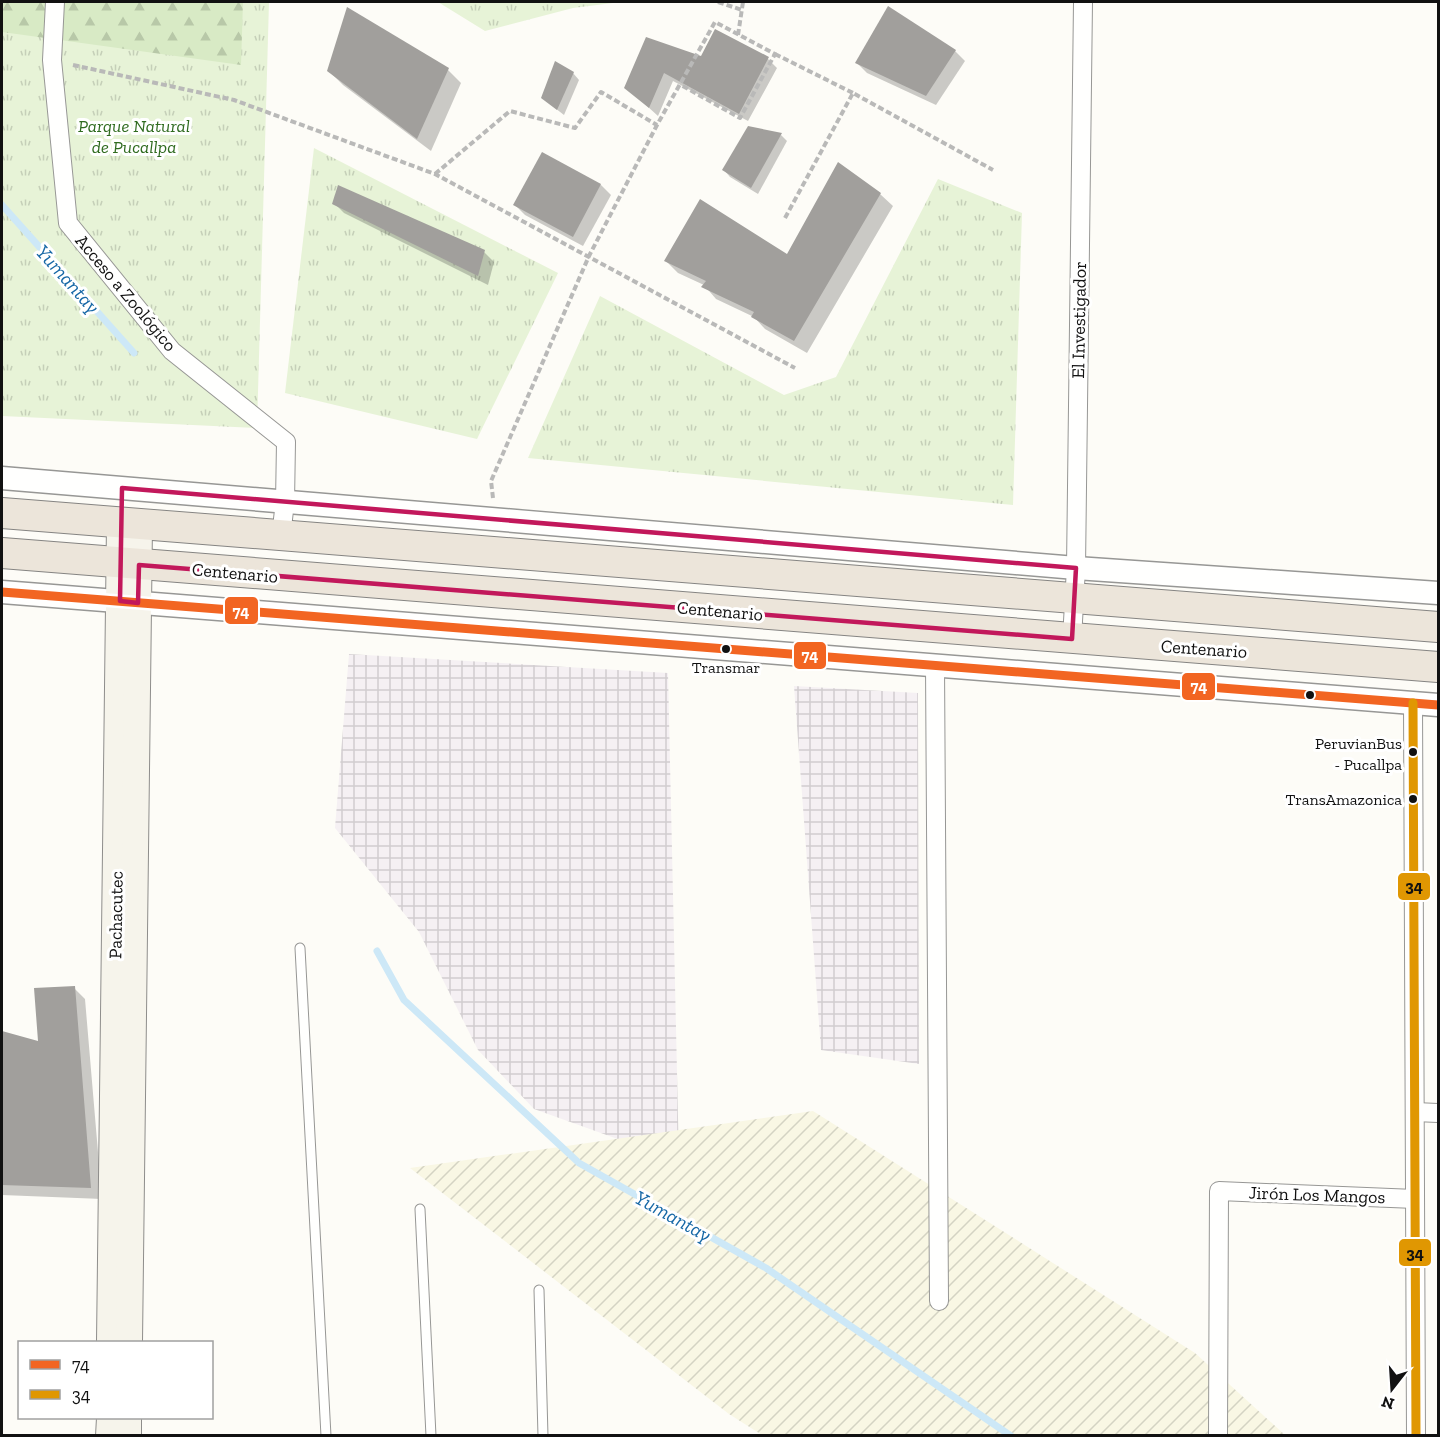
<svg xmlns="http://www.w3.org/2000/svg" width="1440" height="1437" font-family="'Zilla Slab',serif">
  <defs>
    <pattern id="industrial-grid" width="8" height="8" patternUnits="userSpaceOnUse" patternTransform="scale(1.5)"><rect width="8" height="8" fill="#f5f0f3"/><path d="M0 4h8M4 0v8" fill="none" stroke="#d1cdcf"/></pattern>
    <pattern id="farmland-furrows" width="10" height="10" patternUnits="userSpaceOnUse" patternTransform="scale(1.5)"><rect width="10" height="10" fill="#f9f7e4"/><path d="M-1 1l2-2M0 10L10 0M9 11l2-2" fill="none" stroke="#d4d3c3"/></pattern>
    <pattern id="grass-tufts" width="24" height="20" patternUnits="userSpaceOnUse" patternTransform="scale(1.5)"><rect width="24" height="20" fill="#e7f3d7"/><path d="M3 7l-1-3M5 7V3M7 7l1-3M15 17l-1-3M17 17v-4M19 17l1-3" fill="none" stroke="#c5cfb8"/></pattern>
    <pattern id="forest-firs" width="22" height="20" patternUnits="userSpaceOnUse" patternTransform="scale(1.5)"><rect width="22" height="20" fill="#d8eac5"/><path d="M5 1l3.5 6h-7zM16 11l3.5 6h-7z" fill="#b8c8a8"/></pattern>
  </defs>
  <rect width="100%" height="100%" fill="#fdfcf7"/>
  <!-- industrial -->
  <g fill="url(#industrial-grid)">
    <path d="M 349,654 L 668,673 L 679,1161 L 534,1109 L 478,1050 L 419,932 L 335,828 Z"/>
    <path d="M 794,686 L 918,693 L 919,1064 L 821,1050 Z"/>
  </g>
  <!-- farmland -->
  <path fill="url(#farmland-furrows)" d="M 813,1111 L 1195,1353 L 1285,1435 L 762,1435 L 729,1414 L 410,1168 Z"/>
  <!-- grass -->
  <g fill="url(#grass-tufts)">
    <path d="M 2,2 L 269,2 L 257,428 L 2,416 Z"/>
    <path d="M 438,2 L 621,2 L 573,8 L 485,31 Z"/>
    <path d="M 314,148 L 558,273 L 477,439 L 285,393 Z"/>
    <path d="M 938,179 L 1022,213 L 1013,505 L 528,458 L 600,296 L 784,395 L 836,377 Z"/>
  </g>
  <!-- forest -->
  <path fill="url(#forest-firs)" d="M 2,2 L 243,2 L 241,65 L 2,32 Z"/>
  <!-- shadow -->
  <g fill="#0003">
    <path d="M 955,51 L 965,61 L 936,105 L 867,73 L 857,63 Z"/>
    <path d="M 702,58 L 768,59 L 777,68 L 748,121 L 673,81 L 658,116 L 626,87 Z"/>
    <path d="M 448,70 L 461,83 L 431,151 L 343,85 L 329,71 Z"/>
    <path d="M 573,73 L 579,80 L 564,115 L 542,98 Z"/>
    <path d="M 781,135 L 787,141 L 758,194 L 730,177 L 724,170 Z"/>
    <path d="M 601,185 L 611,195 L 583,246 L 525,215 L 515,205 Z"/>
    <path d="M 880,194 L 893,206 L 807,353 L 765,329 L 754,317 L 716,299 L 704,285 L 678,273 L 666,261 L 787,256 Z"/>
    <path d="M 334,203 L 484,252 L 494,262 L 488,285 L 344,213 Z"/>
    <path d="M 74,988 L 85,999 L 102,1199 L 2,1195 L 2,1032 L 40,1043 Z"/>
  </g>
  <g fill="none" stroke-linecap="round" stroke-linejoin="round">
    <!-- stream -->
    <g stroke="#cde8f7" stroke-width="7">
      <path d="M 2,205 L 134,353"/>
      <path d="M 377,951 L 404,1000 L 579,1163 L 766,1268 L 1011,1436"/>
    </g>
  </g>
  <!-- building -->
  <g fill="#a19f9c">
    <path d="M 888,6 L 956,50 L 926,96 L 855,63 Z"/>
    <path d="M 347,7 L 449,68 L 417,139 L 327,71 Z"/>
    <path d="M 715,29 L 769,57 L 739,114 L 664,73 L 649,108 L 624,88 L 646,37 L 701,56 Z"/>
    <path d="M 555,61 L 574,72 L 557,110 L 541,98 Z"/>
    <path d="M 748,126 L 782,133 L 751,188 L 722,170 Z"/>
    <path d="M 542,152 L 601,184 L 573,237 L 513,205 Z"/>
    <path d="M 838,162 L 881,193 L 794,341 L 751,317 L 754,312 L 701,287 L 706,281 L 664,261 L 700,199 L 787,254 Z"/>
    <path d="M 338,185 L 485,250 L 478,276 L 332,204 Z"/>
    <path d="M 75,986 L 91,1188 L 2,1185 L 2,1031 L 38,1041 L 34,988 Z"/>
  </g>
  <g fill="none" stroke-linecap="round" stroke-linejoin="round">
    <!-- service casing -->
    <g stroke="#979795" stroke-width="11">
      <g id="service">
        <path d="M 300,948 L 326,1436"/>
        <path d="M 420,1209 L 431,1436"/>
        <path d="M 539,1290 L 543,1436"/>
      </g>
    </g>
    <!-- minor casing -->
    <g stroke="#979795" stroke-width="20">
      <g id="minor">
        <path d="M 55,2 L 52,60 L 68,223 L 172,351 L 286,442 L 285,502 L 281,536"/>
        <path d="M 1072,639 L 1076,568 L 1083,2"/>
        <path d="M 935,665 L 939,1301"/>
        <path d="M 1413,703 L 1416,1436"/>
        <path d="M 1415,1112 L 1438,1113"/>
        <path d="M 1218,1436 L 1219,1191 L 1415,1199"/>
      </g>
    </g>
    <!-- tertiary casing -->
    <g stroke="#979795" stroke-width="25">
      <g id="tertiary">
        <path d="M 2,478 L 1076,568 L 1438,593"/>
        <path d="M 2,592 L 1438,705"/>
      </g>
    </g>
    <!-- secondary casing -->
    <g stroke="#8e8d8b" stroke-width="28">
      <g id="secondary">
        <path d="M 110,1342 L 120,524"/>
        <path d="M 129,1342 L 139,525"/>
        <path d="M 109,1436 L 110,1418"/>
        <path d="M 128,1436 L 128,1418"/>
      </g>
    </g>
    <!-- trunk casing -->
    <g stroke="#858482" stroke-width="32">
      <g id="trunk">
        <path d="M 2,513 L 1438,627"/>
        <path d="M 2,553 L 1438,667"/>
      </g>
    </g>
    <!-- path -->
    <g stroke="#b9b9b8" stroke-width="4" stroke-dasharray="6 3" stroke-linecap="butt">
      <path d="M 718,2 L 742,10"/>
      <path d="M 738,35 L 743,2"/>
      <path d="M 775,54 L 853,93"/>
      <path d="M 73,65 L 234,100 L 435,174 L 795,368"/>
      <path d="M 435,174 L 510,111 L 575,128 L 601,92 L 657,125"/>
      <path d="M 785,218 L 853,93 L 993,170"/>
      <path d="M 493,498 L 491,481 L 589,256 L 657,125 L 715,22 L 775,54 L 740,118 L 681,85"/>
    </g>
    <!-- service -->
    <use href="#service" stroke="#fffffe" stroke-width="9"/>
    <!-- minor -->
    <use href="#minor" stroke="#fffffe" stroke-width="18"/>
    <!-- tertiary -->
    <use href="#tertiary" stroke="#fffffe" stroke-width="22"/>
    <!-- secondary -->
    <use href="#secondary" stroke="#f6f4eb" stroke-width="26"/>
    <!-- trunk -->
    <use href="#trunk" stroke="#ece5da" stroke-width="30"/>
    <!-- bus-1 casing -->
    <g stroke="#fff" stroke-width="14">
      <path id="bus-1" d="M 2,592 L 1438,705"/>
    </g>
    <!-- bus-2 casing -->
    <g stroke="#fff" stroke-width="14">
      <path id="bus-2" d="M 1413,703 L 1416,1436"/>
    </g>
    <!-- bus-1 -->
    <use href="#bus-1" stroke="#f26522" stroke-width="9"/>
    <!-- bus-2 -->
    <use href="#bus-2" stroke="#e09702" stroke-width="9"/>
  </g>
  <!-- marked area -->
  <path fill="none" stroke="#c2185b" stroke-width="4.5" stroke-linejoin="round" d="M 122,488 L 1076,568 L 1072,639 L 139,565 L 138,603 L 120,601 Z"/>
  <!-- markers -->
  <g fill="#111" stroke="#fff" stroke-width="2">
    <circle cx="726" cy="649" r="5"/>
    <circle cx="1310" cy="695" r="5"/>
    <circle cx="1413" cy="752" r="5"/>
    <circle cx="1413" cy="799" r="5"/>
  </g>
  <g text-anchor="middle" stroke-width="6" stroke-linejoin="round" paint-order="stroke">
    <!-- bus labels -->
    <g font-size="16" fill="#111" stroke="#fff" text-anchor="end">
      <text x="726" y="673" text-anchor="middle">Transmar</text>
      <text x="1402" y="749">PeruvianBus<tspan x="1402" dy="21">- Pucallpa</tspan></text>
      <text x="1402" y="805">TransAmazonica</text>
    </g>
    <!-- park labels -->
    <g font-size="18" font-style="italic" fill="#2f6b1f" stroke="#fff">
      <text x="134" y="132">Parque Natural<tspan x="134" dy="21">de Pucallpa</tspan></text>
    </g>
    <!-- street labels -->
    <g font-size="18" fill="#111" stroke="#fff">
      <text transform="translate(126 293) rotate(50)" y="6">Acceso a Zoológico</text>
      <text transform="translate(1079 320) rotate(-89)" y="6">El Investigador</text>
      <text transform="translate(235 573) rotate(5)" y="6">Centenario</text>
      <text transform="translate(720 611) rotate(5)" y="6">Centenario</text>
      <text transform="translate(1204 649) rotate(4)" y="6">Centenario</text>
      <text transform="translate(116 915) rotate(-89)" y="6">Pachacutec</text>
      <text transform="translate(1317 1195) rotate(2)" y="6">Jirón Los Mangos</text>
    </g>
    <!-- water labels -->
    <g font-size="20" font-style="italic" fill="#1768a6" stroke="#fff">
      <text transform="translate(68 279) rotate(48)" y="7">Yumantay</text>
      <text transform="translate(673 1216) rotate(29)" y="7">Yumantay</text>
    </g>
  </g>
  <g stroke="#fff" stroke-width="2">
    <rect x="224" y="596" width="35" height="29" rx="6" fill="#f26522"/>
    <rect x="793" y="641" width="34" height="29" rx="6" fill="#f26522"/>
    <rect x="1181" y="672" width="35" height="29" rx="6" fill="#f26522"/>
    <rect x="1397" y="872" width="34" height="29" rx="6" fill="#e09702"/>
    <rect x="1398" y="1238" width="34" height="29" rx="6" fill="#e09702"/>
  </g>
  <g font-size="16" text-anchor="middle" font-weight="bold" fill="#fff">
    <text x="241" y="617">74</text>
    <text x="810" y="661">74</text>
    <text x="1199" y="692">74</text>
  </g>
  <g font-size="16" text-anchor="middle" font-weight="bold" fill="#111">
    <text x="1414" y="892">34</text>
    <text x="1415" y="1259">34</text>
  </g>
  <!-- border -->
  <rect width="1440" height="1437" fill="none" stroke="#111111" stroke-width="6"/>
  <!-- legend -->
  <rect x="18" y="1341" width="195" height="78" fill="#ffffff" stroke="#a0a0a0" stroke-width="1.5"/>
  <rect x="30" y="1360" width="30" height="9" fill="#f26522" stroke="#a0a0a0" stroke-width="1.5"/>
  <text x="72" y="1371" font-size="18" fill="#111111">74</text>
  <rect x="30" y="1390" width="30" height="9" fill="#e09702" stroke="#a0a0a0" stroke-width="1.5"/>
  <text x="72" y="1401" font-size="18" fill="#111111">34</text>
  <!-- north arrow -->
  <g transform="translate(1392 1389) rotate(197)" stroke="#ffffff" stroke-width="4.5" paint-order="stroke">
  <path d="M0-4.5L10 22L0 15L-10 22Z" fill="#111111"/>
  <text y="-9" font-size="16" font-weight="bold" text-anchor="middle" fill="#111111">N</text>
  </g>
</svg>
